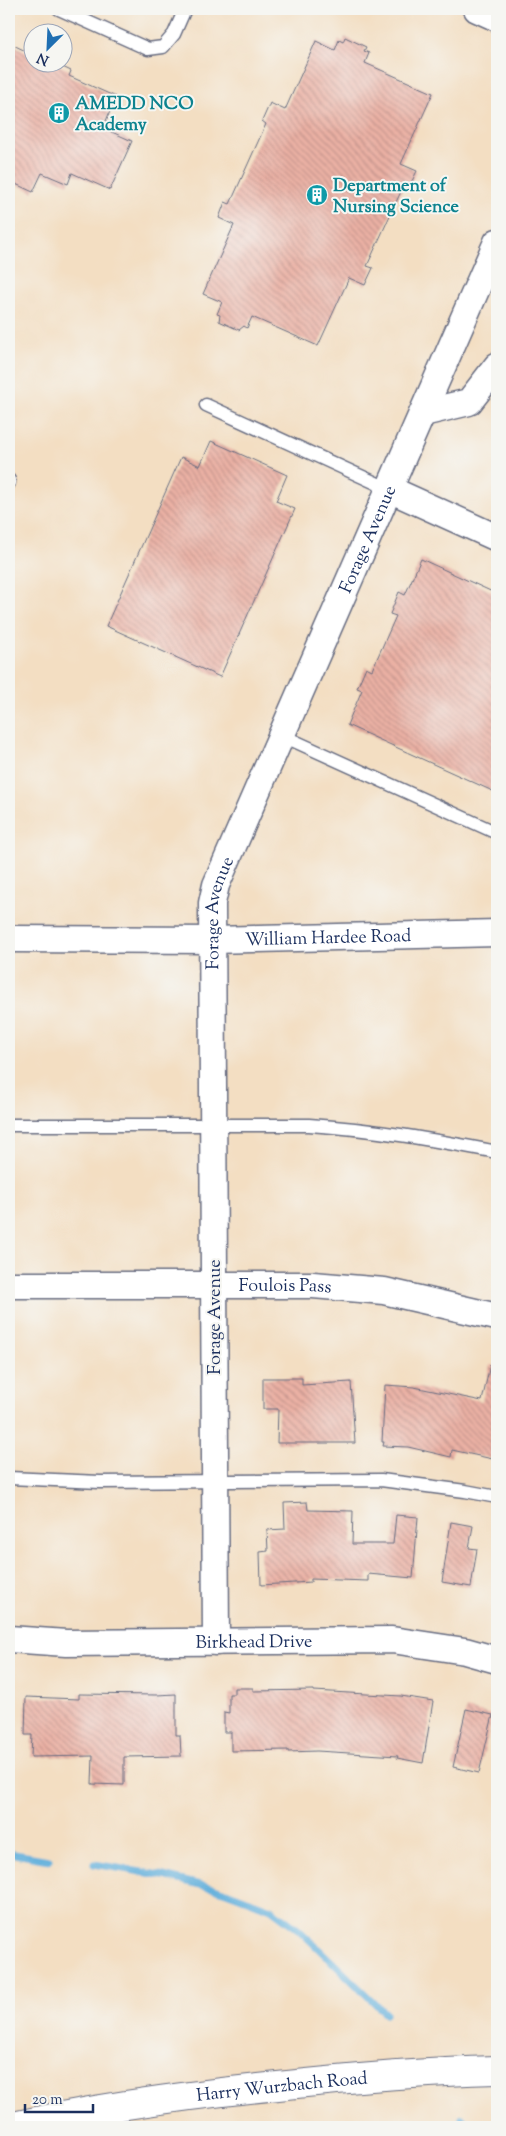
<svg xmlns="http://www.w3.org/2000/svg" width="506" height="2136" font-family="'Sorts Mill Goudy',serif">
  <defs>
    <pattern id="building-back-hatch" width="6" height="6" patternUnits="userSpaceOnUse" patternTransform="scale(1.25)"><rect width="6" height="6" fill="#ebb1a4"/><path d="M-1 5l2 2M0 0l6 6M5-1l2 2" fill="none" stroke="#be9089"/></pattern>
  </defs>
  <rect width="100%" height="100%" fill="#f6f6f2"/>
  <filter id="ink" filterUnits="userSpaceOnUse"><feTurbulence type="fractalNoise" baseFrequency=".02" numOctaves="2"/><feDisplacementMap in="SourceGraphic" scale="10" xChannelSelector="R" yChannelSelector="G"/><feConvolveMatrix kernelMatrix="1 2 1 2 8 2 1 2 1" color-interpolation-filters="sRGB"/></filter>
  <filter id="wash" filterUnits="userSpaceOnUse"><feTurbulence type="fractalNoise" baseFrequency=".0096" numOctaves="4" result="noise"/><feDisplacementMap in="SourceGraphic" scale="20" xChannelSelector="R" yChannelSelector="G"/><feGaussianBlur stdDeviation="1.12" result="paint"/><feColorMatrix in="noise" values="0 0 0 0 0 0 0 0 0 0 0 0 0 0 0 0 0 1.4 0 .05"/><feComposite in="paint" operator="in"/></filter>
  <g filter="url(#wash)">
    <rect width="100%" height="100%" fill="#f3dec2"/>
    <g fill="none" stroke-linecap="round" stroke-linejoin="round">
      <!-- stream -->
      <g stroke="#63b0dc" stroke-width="7">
        <path d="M 9,1853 L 49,1860"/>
        <path d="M 94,1864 L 159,1875 L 221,1890 L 271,1909 L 298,1929 L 386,2014"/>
        <path d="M 462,2118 L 470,2127"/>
      </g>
    </g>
    <g id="blocks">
      <!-- building -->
      <g fill="url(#building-back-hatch)">
        <path d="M 345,37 L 366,47 L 364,51 L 369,53 L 365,63 L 433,93 L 401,164 L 417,171 L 408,189 L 403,187 L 367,266 L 373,268 L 365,285 L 349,278 L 318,346 L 252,317 L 247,328 L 244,326 L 239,330 L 219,321 L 220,315 L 217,314 L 222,302 L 203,294 L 234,225 L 219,218 L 225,202 L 230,204 L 266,124 L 262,121 L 270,103 L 285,110 L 316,41 L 335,50 L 339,40 L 343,42 Z"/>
        <path d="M 9,43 L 32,54 L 32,62 L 52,62 L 71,71 L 69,76 L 116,97 L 103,128 L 132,141 L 110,190 L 72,173 L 68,184 L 42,173 L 33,192 L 9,181 Z"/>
        <path d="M 211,441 L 287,475 L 276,501 L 295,509 L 220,677 L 106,626 L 181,457 L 200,466 Z"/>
        <path d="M 421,559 L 497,594 L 497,793 L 347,725 L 362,690 L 357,688 L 366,667 L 372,670 L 396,616 L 390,614 L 399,592 L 405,595 Z"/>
        <path d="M 490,1365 L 497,1366 L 497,1460 L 452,1450 L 451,1457 L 408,1447 L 383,1446 L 384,1442 L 382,1442 L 385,1385 L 414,1387 L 482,1401 Z"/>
        <path d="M 263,1378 L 302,1378 L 302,1385 L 351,1382 L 355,1443 L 277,1443 L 278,1409 L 263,1409 Z"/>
        <path d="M 307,1502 L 308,1510 L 353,1511 L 352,1544 L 393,1544 L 396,1515 L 418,1517 L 413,1578 L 368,1574 L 368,1581 L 311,1579 L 311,1582 L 261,1585 L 260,1552 L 268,1551 L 267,1530 L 285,1529 L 284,1503 Z"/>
        <path d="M 451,1522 L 473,1526 L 469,1548 L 477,1549 L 471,1587 L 442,1582 Z"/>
        <path d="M 234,1688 L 253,1688 L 253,1691 L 314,1690 L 314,1691 L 401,1696 L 433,1701 L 423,1763 L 397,1758 L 398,1756 L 317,1751 L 288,1752 L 288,1750 L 231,1751 L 231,1732 L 224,1732 L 224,1712 L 229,1713 L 229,1694 L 234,1694 Z"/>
        <path d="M 79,1694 L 157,1695 L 176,1694 L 176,1735 L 180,1735 L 181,1756 L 124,1757 L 124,1785 L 92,1784 L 93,1756 L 31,1757 L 32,1735 L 25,1735 L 26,1697 L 79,1699 Z"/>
        <path d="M 466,1709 L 493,1715 L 479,1773 L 453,1767 Z"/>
      </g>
    </g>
  </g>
  <g filter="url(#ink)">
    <use href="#blocks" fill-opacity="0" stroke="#676c81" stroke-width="1"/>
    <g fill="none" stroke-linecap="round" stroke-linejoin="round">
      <!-- lane casing -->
      <g stroke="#676c81" stroke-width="15">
        <g id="lane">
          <path d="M 59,9 L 148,49 L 163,47 L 174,34 L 185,9"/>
          <path d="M 206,405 L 389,489"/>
          <path d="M 9,480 L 9,483"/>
          <path d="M 281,735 L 497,833"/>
          <path d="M 9,1125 L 309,1125 C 373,1129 435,1140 497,1152"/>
          <path d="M 9,1478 L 100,1482 L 381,1480 L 465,1491 L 497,1497"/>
        </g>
      </g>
      <!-- street casing -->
      <g stroke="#676c81" stroke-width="29">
        <g id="street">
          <path d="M 477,9 L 497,18"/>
          <path d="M 423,413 L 469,402 L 497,366"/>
          <path d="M 389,489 L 497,538"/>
          <path id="s1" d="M 9,939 L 213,940 L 497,933"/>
          <path id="s2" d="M 9,1285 L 313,1285 L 384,1291 L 497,1317"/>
          <path id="s3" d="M 9,1639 L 66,1643 L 392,1640 L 465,1651 L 497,1660"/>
          <path id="s4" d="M 216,1642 L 212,903 L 216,885 L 497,242"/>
        </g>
      </g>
      <!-- secondary casing -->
      <g stroke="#676c81" stroke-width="30">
        <g id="secondary">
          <path id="s5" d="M 9,2127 C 97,2107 188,2095 278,2086 C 351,2078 424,2072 497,2070"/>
        </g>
      </g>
      <!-- lane -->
      <use href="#lane" stroke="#fff" stroke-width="12"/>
      <!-- street -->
      <use href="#street" stroke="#fff" stroke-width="26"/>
      <!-- secondary -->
      <use href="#secondary" stroke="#fff" stroke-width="28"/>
    </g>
  </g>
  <!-- icons -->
  <defs>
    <g id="building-disc" transform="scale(1.125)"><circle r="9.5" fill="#0f9aa8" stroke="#f6f6f2"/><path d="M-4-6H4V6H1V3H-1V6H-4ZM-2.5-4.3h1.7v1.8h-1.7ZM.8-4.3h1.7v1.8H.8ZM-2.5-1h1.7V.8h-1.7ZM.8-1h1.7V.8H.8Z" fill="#fff"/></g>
  </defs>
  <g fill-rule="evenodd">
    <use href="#building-disc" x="59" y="113"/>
    <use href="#building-disc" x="317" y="195"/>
  </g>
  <g text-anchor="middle" stroke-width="4" stroke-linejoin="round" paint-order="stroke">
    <!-- culture labels -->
    <g font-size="18" font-weight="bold" fill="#0d838f" stroke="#f6f6f2" text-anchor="start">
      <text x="75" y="109">AMEDD NCO<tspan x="75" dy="21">Academy</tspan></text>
      <text x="333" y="191">Department of<tspan x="333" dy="21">Nursing Science</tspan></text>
    </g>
    <!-- street labels -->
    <g font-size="18" fill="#1b2f5e" stroke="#f6f6f2">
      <text dy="6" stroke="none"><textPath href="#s4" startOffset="1135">Forage Avenue</textPath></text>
      <text dy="6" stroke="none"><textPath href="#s4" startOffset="730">Forage Avenue</textPath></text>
      <text dy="6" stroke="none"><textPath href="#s1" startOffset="319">William Hardee Road</textPath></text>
      <text dy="6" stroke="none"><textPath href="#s2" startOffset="276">Foulois Pass</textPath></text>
      <text transform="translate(214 1317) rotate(-90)" y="6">Forage Avenue</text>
      <text dy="6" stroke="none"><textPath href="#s3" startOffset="245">Birkhead Drive</textPath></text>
      <text dy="6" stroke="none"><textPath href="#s5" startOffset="276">Harry Wurzbach Road</textPath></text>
    </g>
  </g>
  <!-- margin -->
  <rect width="506" height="2136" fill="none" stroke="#f6f6f2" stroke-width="30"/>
  <!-- north arrow -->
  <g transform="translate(48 48) rotate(204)"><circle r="24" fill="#f6f6f2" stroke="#9ea6b7"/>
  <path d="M0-4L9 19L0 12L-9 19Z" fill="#1f6fb2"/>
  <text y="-8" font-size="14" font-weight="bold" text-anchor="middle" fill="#1b2f5e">N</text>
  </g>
  <!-- scale -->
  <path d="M25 2104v8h68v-8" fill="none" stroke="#1b2f5e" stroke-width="2.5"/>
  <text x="32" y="2104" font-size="15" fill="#1b2f5e" stroke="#f6f6f2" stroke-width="4" paint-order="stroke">20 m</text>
</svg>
